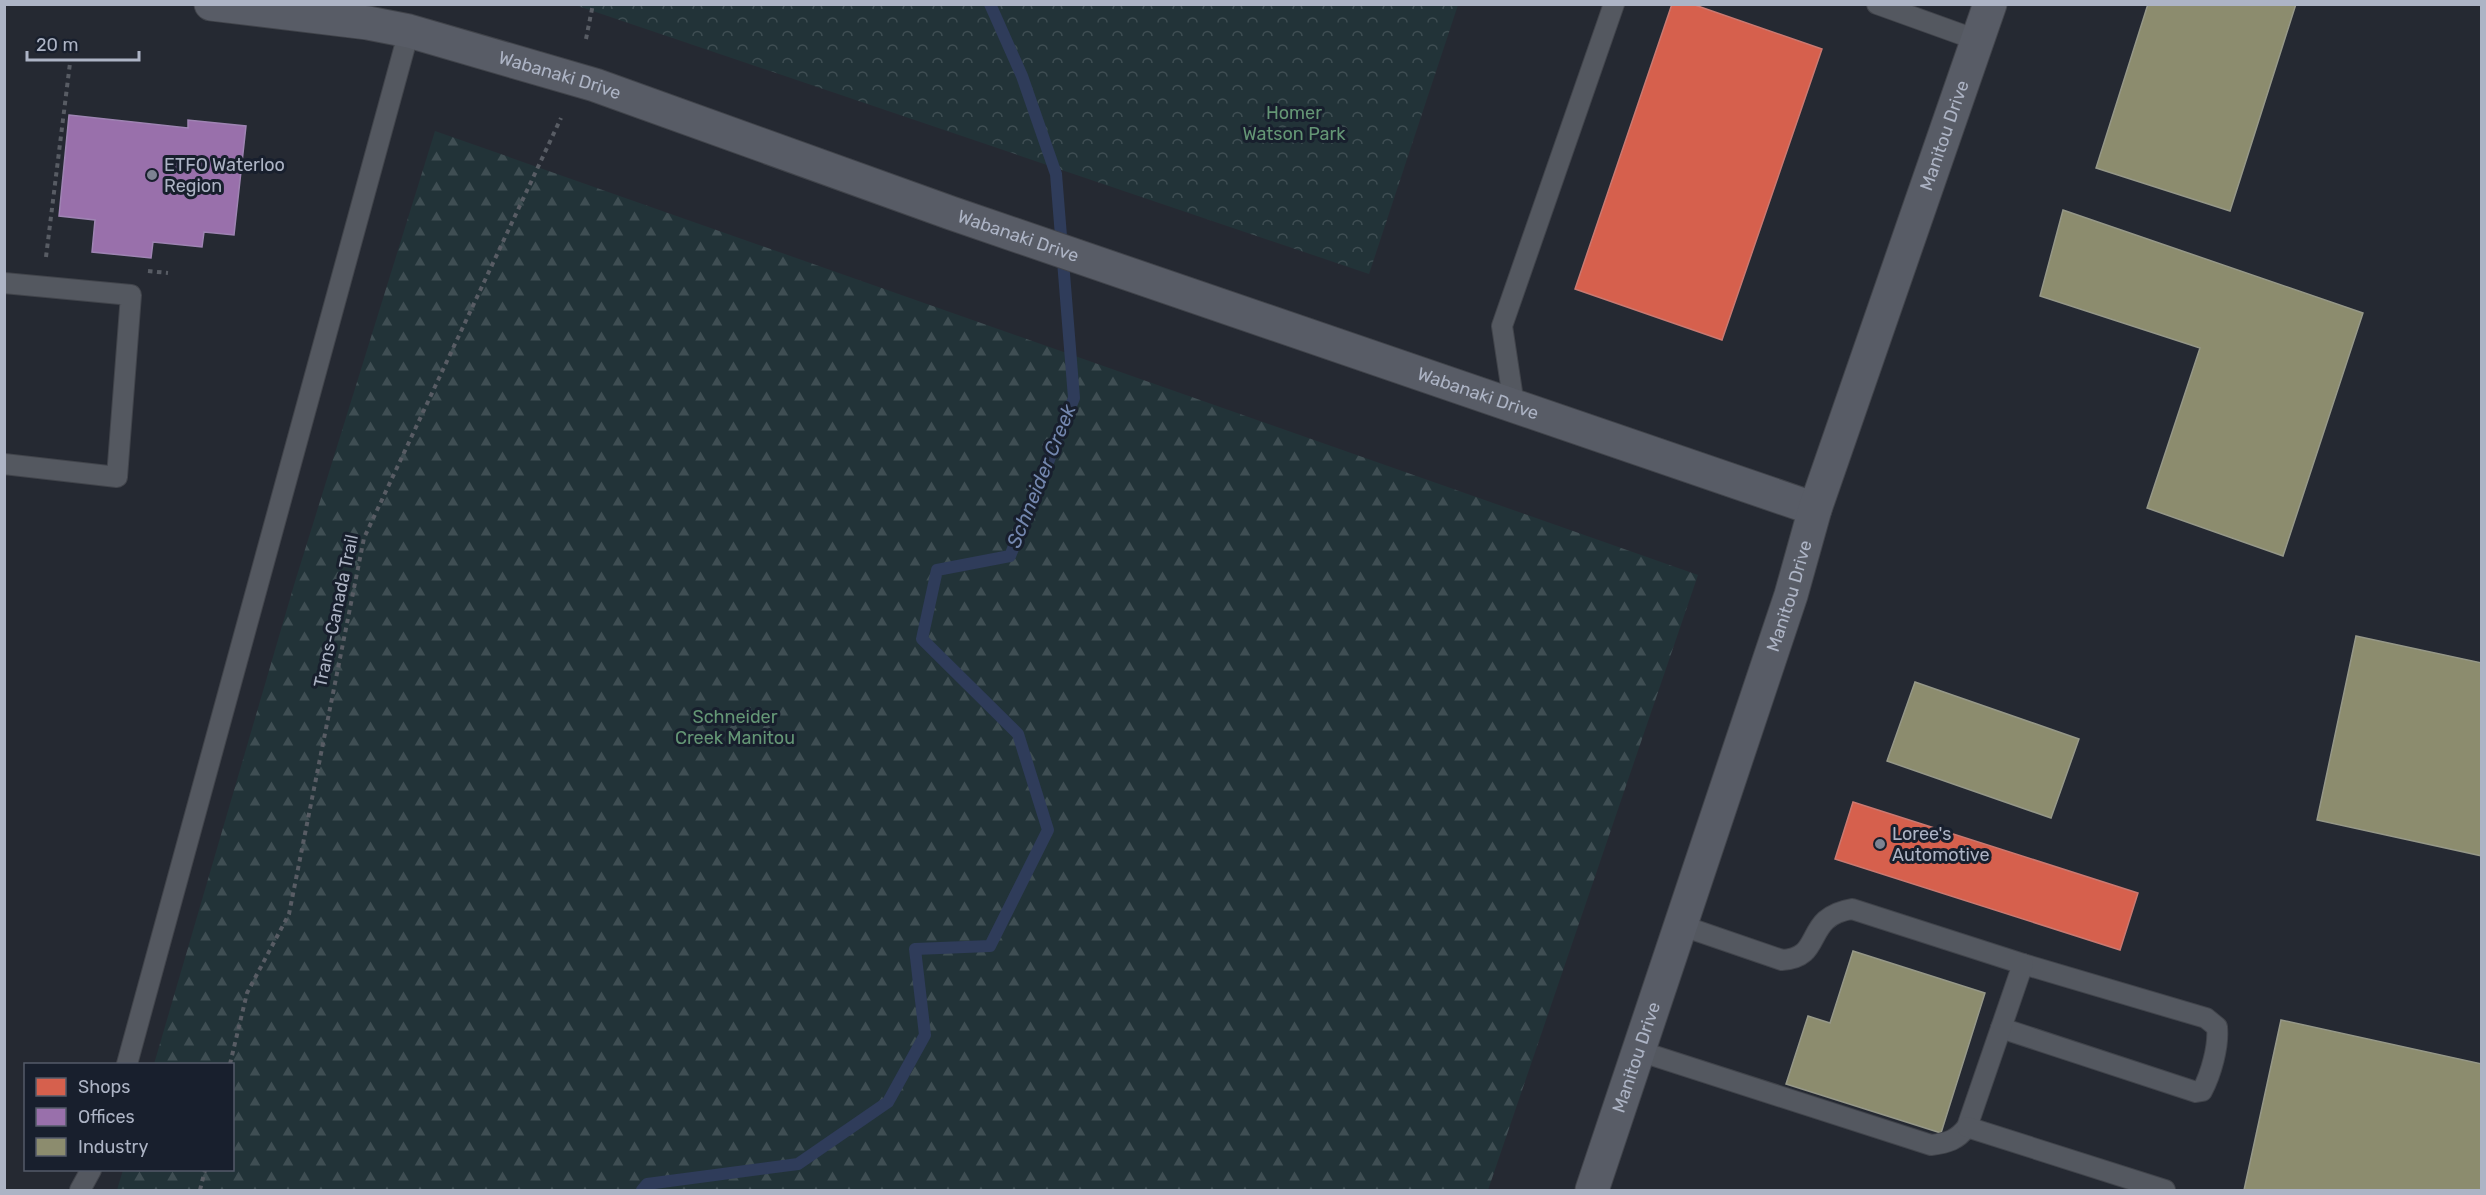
<svg xmlns="http://www.w3.org/2000/svg" width="2486" height="1195" font-family="Rubik,sans-serif">
  <defs>
    <pattern id="forest-firs" width="22" height="20" patternUnits="userSpaceOnUse" patternTransform="scale(1.5)"><rect width="22" height="20" fill="#223338"/><path d="M5 1l3.5 6h-7zM16 11l3.5 6h-7z" fill="#3f4e53"/></pattern>
    <pattern id="park-crowns" width="20" height="18" patternUnits="userSpaceOnUse" patternTransform="scale(1.5)"><rect width="20" height="18" fill="#223338"/><path d="M2 6a3 3 0 1 1 6 0M12 15a3 3 0 1 1 6 0" fill="none" stroke="#3f4e53"/></pattern>
  </defs>
  <rect width="100%" height="100%" fill="#252932"/>
  <!-- forest -->
  <path fill="url(#forest-firs)" d="M 435,131 L 1698,575 L 1488,1190 L 117,1190 L 123,1170 L 232,1170 L 232,1064 L 154,1064 L 294,585 Z"/>
  <!-- park -->
  <path fill="url(#park-crowns)" d="M 575,5 L 1458,5 L 1369,274 Z"/>
  <!-- shops -->
  <g fill="#d6604d" stroke="#ca7971" stroke-width="1.5">
    <path d="M 1672,4 L 1692,4 L 1822,49 L 1722,340 L 1575,289 Z"/>
    <path d="M 1853,802 L 2138,893 L 2120,950 L 1835,859 Z"/>
  </g>
  <!-- offices -->
  <path fill="#9970ab" stroke="#9f84b3" stroke-width="1.5" d="M 69,115 L 188,128 L 188,120 L 246,126 L 234,235 L 204,232 L 202,247 L 153,242 L 151,258 L 92,252 L 95,220 L 59,216 Z"/>
  <!-- industry -->
  <g fill="#8c8c6e" stroke="#969888" stroke-width="1.5">
    <path d="M 2148,4 L 2296,4 L 2230,211 L 2096,168 Z"/>
    <path d="M 2063,210 L 2363,313 L 2283,556 L 2147,508 L 2200,348 L 2040,296 Z"/>
    <path d="M 2356,636 L 2482,663 L 2482,856 L 2317,820 Z"/>
    <path d="M 1915,682 L 2079,739 L 2051,818 L 1887,761 Z"/>
    <path d="M 1853,951 L 1985,993 L 1941,1133 L 1786,1084 L 1808,1016 L 1830,1023 Z"/>
    <path d="M 2281,1020 L 2482,1064 L 2482,1190 L 2244,1190 Z"/>
  </g>
  <g fill="none" stroke-linecap="round" stroke-linejoin="round">
    <!-- stream -->
    <path stroke="#2f3c5a" stroke-width="12" d="M 642,1190 L 647,1184 L 798,1164 L 888,1102 L 925,1035 L 915,949 L 990,946 L 1048,830 L 1018,734 L 922,639 L 937,570 L 1010,556 L 1074,398 L 1056,174 L 1022,76 L 990,4"/>
    <!-- lane casing -->
    <g stroke="#41444b" stroke-width="22">
      <g id="lane">
        <path d="M 1877,4 L 1977,40"/>
        <path d="M 4,283 L 131,295 L 117,477 L 4,464"/>
        <path d="M 1514,405 L 1502,326 L 1614,4"/>
        <path d="M 2001,1028 L 2196,1092 L 2202,1091 C 2211,1074 2219,1046 2217,1027 L 2206,1018 L 2023,964"/>
        <path d="M 1639,1051 L 1931,1145 C 1948,1143 1957,1140 1967,1127 L 2023,964 L 1852,909 C 1802,917 1825,958 1782,960 L 1680,925"/>
        <path d="M 127,1064 L 409,31"/>
        <path d="M 1967,1127 L 2165,1190"/>
        <path d="M 80,1190 L 91,1170"/>
      </g>
    </g>
    <!-- secondary casing -->
    <g stroke="#41444b" stroke-width="35">
      <g id="secondary">
        <path id="s1" d="M 211,4 L 368,23 L 409,31 L 595,85 L 951,213 L 1815,509"/>
        <path id="s2" d="M 1592,1190 L 1791,595 L 1815,509 L 1990,4"/>
      </g>
    </g>
    <!-- path -->
    <g stroke="#585c64" stroke-width="4" stroke-dasharray="4.5 4.5" stroke-linecap="butt">
      <path d="M 586,39 L 593,4"/>
      <path d="M 46,257 L 70,63"/>
      <path d="M 148,271 L 168,273"/>
      <path d="M 230,1064 L 247,993 L 289,914 L 364,538 L 561,118"/>
      <path d="M 200,1190 L 205,1170"/>
    </g>
    <!-- lane -->
    <use href="#lane" stroke="#545860" stroke-width="20"/>
    <!-- secondary -->
    <use href="#secondary" stroke="#585c66" stroke-width="33"/>
  </g>
  <!-- markers -->
  <g fill="#7d8392" stroke="#181f2d" stroke-width="2">
    <circle cx="152" cy="175" r="6"/>
    <circle cx="1880" cy="844" r="6"/>
  </g>
  <g text-anchor="middle" stroke-width="6" stroke-linejoin="round" paint-order="stroke">
    <!-- street labels -->
    <g font-size="18" fill="#adb4c5" stroke="#181f2d">
      <text dy="6" stroke="none"><textPath href="#s1" startOffset="357">Wabanaki Drive</textPath></text>
      <text dy="6" stroke="none"><textPath href="#s2" startOffset="1112">Manitou Drive</textPath></text>
      <text dy="6" stroke="none"><textPath href="#s1" startOffset="843">Wabanaki Drive</textPath></text>
      <text dy="6" stroke="none"><textPath href="#s1" startOffset="1329">Wabanaki Drive</textPath></text>
      <text dy="6" stroke="none"><textPath href="#s2" startOffset="626">Manitou Drive</textPath></text>
      <text transform="translate(336 611) rotate(-78)" y="6">Trans-Canada Trail</text>
      <text dy="6" stroke="none"><textPath href="#s2" startOffset="140">Manitou Drive</textPath></text>
    </g>
    <!-- park labels -->
    <g font-size="18" fill="#649675" stroke="#181f2d">
      <text x="1294" y="119">Homer<tspan x="1294" dy="21">Watson Park</tspan></text>
      <text x="735" y="723">Schneider<tspan x="735" dy="21">Creek Manitou</tspan></text>
    </g>
    <!-- poi labels -->
    <g font-size="18" fill="#adb4c5" stroke="#181f2d" text-anchor="start">
      <text x="164" y="171">ETFO Waterloo<tspan x="164" dy="21">Region</tspan></text>
      <text x="1892" y="840">Loree's<tspan x="1892" dy="21">Automotive</tspan></text>
    </g>
    <!-- water labels -->
    <g font-size="20" font-style="italic" fill="#7487af" stroke="#181f2d">
      <text transform="translate(1041 476) rotate(-68)" y="7">Schneider Creek</text>
    </g>
  </g>
  <!-- border -->
  <rect width="2486" height="1195" fill="none" stroke="#adb4c5" stroke-width="12"/>
  <!-- legend -->
  <rect x="24" y="1063" width="210" height="108" fill="#181f2d" stroke="#545b6a" stroke-width="1.5"/>
  <rect x="36" y="1078" width="30" height="18" fill="#d6604d" stroke="#545b6a" stroke-width="1.5"/>
  <text x="78" y="1093" font-size="18" fill="#adb4c5">Shops</text>
  <rect x="36" y="1108" width="30" height="18" fill="#9970ab" stroke="#545b6a" stroke-width="1.5"/>
  <text x="78" y="1123" font-size="18" fill="#adb4c5">Offices</text>
  <rect x="36" y="1138" width="30" height="18" fill="#8c8c6e" stroke="#545b6a" stroke-width="1.5"/>
  <text x="78" y="1153" font-size="18" fill="#adb4c5">Industry</text>
  <!-- scale -->
  <path d="M27 51v9h112v-9" fill="none" stroke="#adb4c5" stroke-width="3"/>
  <text x="36" y="51" font-size="18" fill="#adb4c5" stroke="#181f2d" stroke-width="4.5" paint-order="stroke">20 m</text>
</svg>
